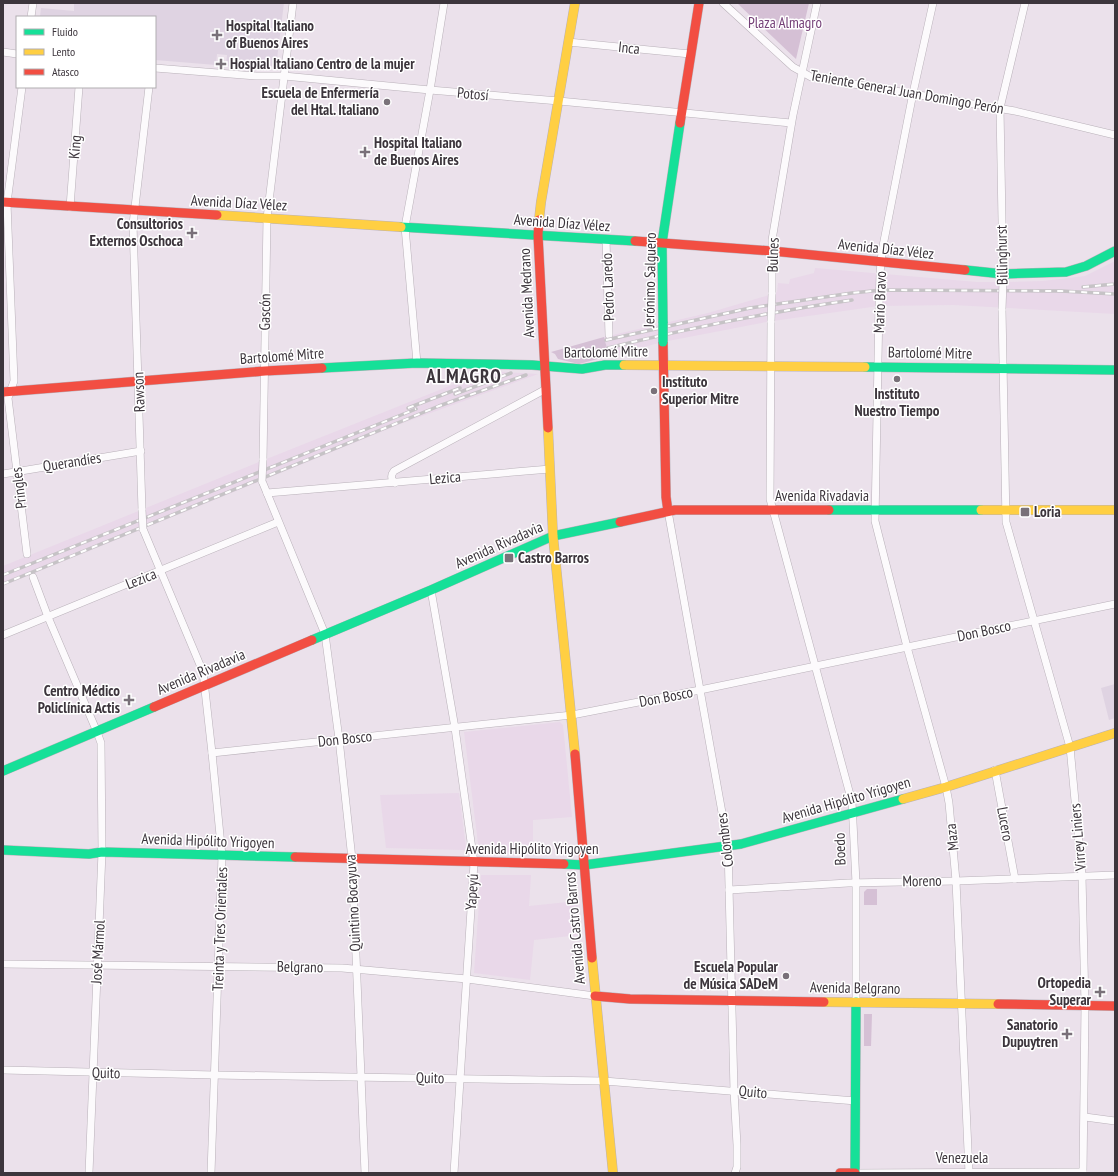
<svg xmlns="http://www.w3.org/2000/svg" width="1118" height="1176" font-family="'PT Sans Narrow',sans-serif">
  <rect width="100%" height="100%" fill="#ebe1eb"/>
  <!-- built -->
  <g fill="#e9d8e9">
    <path d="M 1115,261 L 1115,314 L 953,305 L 879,306 L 766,322 L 663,342 L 609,356 L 604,337 L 708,313 L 766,296 L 777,292 L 778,283 L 789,284 L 790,279 L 814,273 L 815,268 L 977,282 L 1003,282 L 1043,281 L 1085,276 Z"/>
    <path d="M 487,371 L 538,374 L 403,423 L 3,586 L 3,566 L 269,458 Z"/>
    <path d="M 560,722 L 563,725 L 572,817 L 533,820 L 533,853 L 479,851 L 464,732 Z"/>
    <path d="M 459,793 L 466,848 L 465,850 L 386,848 L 380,795 Z"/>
    <path d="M 481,875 L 531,875 L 529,906 L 577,901 L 579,935 L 534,940 L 530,980 L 474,973 Z"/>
  </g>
  <!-- medical -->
  <g fill="#dfd3e2">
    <path d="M 74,3 L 284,3 L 276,67 L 255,65 L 255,69 L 226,66 L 227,55 L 217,54 L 216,65 L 155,60 L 155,17 L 40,17 L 41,8 L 74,11 Z"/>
    <path d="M 1115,684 L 1115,718 L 1109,720 L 1101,688 Z"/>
  </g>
  <!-- green -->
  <g fill="#d5c0d5">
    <path d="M 737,3 L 809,3 L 796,59 Z"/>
    <path d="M 604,337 L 609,356 L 579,364 L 558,359 L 555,354 L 551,352 Z"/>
    <path d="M 867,889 L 877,889 L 877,905 L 864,905 L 864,892 Z"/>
    <path d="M 864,1014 L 872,1014 L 871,1046 L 864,1046 Z"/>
  </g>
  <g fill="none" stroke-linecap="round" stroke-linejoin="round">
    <!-- street casing -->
    <g stroke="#b9b1b9" stroke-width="8">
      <g id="street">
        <path d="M 723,3 L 793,67 L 811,77 L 1015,111 L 1115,135"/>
        <path d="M 31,17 L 33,3"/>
        <path d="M 568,42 L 690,54"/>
        <path d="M 3,52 L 17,54"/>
        <path d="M 155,68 L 256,76 L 284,76 L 430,90 L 559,101 L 791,123"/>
        <path d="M 22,87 L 7,203 L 14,381 L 8,398 L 27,554"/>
        <path d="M 70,207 L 79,87"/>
        <path d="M 606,239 L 609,335"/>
        <path d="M 880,274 L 882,251 L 913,93 L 933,3"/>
        <path d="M 1003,278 L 1000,108 L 1025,3"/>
        <path d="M 772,294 L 772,240 L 793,115 L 817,3"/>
        <path d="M 879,306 L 875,521 L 907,647 L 946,787 L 949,803 L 956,881 L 969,1173"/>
        <path d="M 1002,309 L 1006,522 L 1070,747 L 1082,876 L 1085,1005 L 1083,1173"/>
        <path d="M 771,321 L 770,499 L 852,802 L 856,883 L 856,1002"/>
        <path d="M 417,363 L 405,227 L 430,90 L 444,3"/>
        <path d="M 263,460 L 267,218 L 293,3"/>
        <path d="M 3,474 L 141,451"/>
        <path d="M 262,481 L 325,634 L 339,739 L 352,859 L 365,1173"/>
        <path d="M 395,483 C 391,479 390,476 394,471 L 546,389"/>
        <path d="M 267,493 L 550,469"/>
        <path d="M 142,510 L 133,224 L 149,87"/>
        <path d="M 668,511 L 728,846 L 734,1091 L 737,1145 L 737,1167 L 735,1173"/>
        <path d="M 143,529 L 203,672 L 212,753 L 222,856 L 211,1173"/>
        <path d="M 33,577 L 48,617 L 97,732 L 101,743 L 102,852 L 89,1173"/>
        <path d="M 431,590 L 455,728 L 474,863 L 454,1173"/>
        <path d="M 3,635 L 278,522"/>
        <path d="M 212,753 L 572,715 L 700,690 L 1115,604"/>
        <path d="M 995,770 L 1015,879"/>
        <path d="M 729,890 L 848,883 L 956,881 L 1115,875"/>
        <path d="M 3,964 L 342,968 L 467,979 L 595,996"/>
        <path d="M 3,1070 L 215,1075 L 604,1081 L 856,1101"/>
        <path d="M 1085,1117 L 1115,1121"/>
        <path d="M 855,1173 L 1083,1172"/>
      </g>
    </g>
    <!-- fast casing -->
    <g stroke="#b9b1b9" stroke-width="10">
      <g id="fast">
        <path d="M 401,227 L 635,241"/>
        <path d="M 965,270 L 1003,274 L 1066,272 L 1086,266 L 1115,251"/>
        <path d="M 663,323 L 662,243 L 680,123"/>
        <path d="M 865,367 L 1115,370"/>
        <path d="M 322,368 L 417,363 L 532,365 L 582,369 L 605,365 L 624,365"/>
        <path d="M 829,510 L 981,510"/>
        <path d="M 312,640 L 431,590 L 553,536 L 620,522"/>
        <path d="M 3,771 L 154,707"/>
        <path d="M 3,850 L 89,854 L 102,852 L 295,857"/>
        <path d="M 564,864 L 584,865 L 741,844 L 903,799"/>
        <path d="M 855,1173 L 856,1002"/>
      </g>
    </g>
    <!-- slow casing -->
    <g stroke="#b9b1b9" stroke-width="10">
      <g id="slow">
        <path d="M 217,215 L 401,227"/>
        <path d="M 539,220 L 541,202 L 575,3"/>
        <path d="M 624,365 L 865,367"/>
        <path d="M 548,428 L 553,536 L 575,754"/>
        <path d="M 981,510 L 1115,510"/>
        <path d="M 903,799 L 946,787 L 1115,733"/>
        <path d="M 592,958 L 613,1173"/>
        <path d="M 824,1002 L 998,1004"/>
      </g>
    </g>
    <!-- jam casing -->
    <g stroke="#b9b1b9" stroke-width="10">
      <g id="jam">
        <path d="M 680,123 L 699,3"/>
        <path d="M 3,202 L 217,215"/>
        <path d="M 539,220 L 538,235 L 548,428"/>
        <path d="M 635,241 L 772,251 L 965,270"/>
        <path d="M 663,342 L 666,497 L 668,511"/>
        <path d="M 3,392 L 265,371 L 322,368"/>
        <path d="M 620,522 L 675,510 L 829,510"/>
        <path d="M 154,707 L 312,640"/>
        <path d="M 575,754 L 592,958"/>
        <path d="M 295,857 L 564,864"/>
        <path d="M 595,996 L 630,999 L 824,1002"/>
        <path d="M 998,1004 L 1115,1006"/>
        <path d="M 840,1173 L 855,1173"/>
      </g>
    </g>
    <!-- street -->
    <use href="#street" stroke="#fcfafc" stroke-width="7"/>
    <!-- fast -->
    <use href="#fast" stroke="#16e098" stroke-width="9"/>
    <!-- slow -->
    <use href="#slow" stroke="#ffcf43" stroke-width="9"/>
    <!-- jam -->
    <use href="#jam" stroke="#f24e42" stroke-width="9"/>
    <!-- rail casing -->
    <g stroke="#c6c3c6" stroke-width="3.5">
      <g id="rail">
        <path d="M 1083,287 L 1115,284"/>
        <path d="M 606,340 L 750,308 L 852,293 L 882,290 L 1061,291 L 1115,294"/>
        <path d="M 608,348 C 689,328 770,312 852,300"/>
        <path d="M 455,394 L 511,373"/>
        <path d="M 408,408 L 460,388"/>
        <path d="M 3,575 L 416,409"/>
        <path d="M 3,584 L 439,406 L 526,375"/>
      </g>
    </g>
    <!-- rail -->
    <use href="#rail" stroke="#fff" stroke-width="2" stroke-dasharray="6" stroke-linecap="butt"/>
    <!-- street-bridge casing -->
    <g stroke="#b9b1b9" stroke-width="8" stroke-linecap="butt">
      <g id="street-bridge">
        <path d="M 879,306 L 880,274"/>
        <path d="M 1002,309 L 1003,282"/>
        <path d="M 771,321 L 772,294"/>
        <path d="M 262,481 L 263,460"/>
        <path d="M 142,510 L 143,529"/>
      </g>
    </g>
    <!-- fast-bridge casing -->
    <g stroke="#b9b1b9" stroke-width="10" stroke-linecap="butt">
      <path id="fast-bridge" d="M 663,323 L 663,342"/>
    </g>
    <!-- street-bridge -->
    <use href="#street-bridge" stroke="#fcfafc" stroke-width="7"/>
    <!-- fast-bridge -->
    <use href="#fast-bridge" stroke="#16e098" stroke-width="9"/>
  </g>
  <!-- markers -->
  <g fill="#797179" stroke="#fff" stroke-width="1.5">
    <path d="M215 29h4v4h4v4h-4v4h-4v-4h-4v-4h4z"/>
    <path d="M219 58h4v4h4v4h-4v4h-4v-4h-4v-4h4z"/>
    <circle cx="387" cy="102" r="4"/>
    <path d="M363 146h4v4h4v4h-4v4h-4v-4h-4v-4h4z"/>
    <path d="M190 227h4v4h4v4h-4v4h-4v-4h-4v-4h4z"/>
    <circle cx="897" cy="379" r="4"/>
    <circle cx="654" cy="391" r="4"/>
    <rect x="1020" y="507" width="10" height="10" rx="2"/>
    <rect x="504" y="553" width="10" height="10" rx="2"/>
    <path d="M127 694h4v4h4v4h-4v4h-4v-4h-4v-4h4z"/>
    <circle cx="786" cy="976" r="4"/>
    <path d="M1098 986h4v4h4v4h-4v4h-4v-4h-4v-4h4z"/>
    <path d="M1065 1028h4v4h4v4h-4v4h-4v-4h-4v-4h4z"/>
  </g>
  <g text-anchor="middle" stroke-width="3" stroke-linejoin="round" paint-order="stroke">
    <!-- park labels -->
    <g font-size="15" fill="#754178" stroke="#fff">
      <text x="785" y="28">Plaza Almagro</text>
    </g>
    <!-- poi labels -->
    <g font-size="15" font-weight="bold" fill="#3c353c" stroke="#fff" text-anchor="start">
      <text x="226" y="31">Hospital Italiano<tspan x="226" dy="17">of Buenos Aires</tspan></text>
      <text x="230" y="69">Hospial Italiano Centro de la mujer</text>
      <text x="379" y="98" text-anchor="end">Escuela de Enfermería<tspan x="379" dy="17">del Htal. Italiano</tspan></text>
      <text x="374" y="148">Hospital Italiano<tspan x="374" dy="17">de Buenos Aires</tspan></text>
      <text x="183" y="229" text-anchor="end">Consultorios<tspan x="183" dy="17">Externos Oschoca</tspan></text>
      <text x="662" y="387">Instituto<tspan x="662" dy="17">Superior Mitre</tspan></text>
      <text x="897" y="399" text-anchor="middle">Instituto<tspan x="897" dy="17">Nuestro Tiempo</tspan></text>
      <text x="1034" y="517">Loria</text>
      <text x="518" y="563">Castro Barros</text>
      <text x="120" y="696" text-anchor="end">Centro Médico<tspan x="120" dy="17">Policlínica Actis</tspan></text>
      <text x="778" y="972" text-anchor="end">Escuela Popular<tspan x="778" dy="17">de Música SADeM</tspan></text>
      <text x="1091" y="988" text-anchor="end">Ortopedia<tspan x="1091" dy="17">Superar</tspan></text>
      <text x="1058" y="1030" text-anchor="end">Sanatorio<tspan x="1058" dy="17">Dupuytren</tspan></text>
    </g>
    <!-- street labels -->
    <g font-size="15" fill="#3c353c" stroke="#fff">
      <text transform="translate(629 48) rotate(6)" y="5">Inca</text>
      <text transform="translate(907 92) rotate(10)" y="5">Teniente General Juan Domingo Perón</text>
      <text transform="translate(473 94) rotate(5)" y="5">Potosí</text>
      <text transform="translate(75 147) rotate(-85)" y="5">King</text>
      <text transform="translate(239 203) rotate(3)" y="5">Avenida Díaz Vélez</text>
      <text transform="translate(562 223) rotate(4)" y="5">Avenida Díaz Vélez</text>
      <text transform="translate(886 249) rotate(6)" y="5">Avenida Díaz Vélez</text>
      <text transform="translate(773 255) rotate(-88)" y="5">Bulnes</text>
      <text transform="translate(1002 255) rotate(-91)" y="5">Billinghurst</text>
      <text transform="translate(650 280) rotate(-89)" y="5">Jerónimo Salguero</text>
      <text transform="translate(608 287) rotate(-92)" y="5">Pedro Laredo</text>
      <text transform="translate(527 293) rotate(-93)" y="5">Avenida Medrano</text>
      <text transform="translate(880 302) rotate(-88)" y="5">Mario Bravo</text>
      <text transform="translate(265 312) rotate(-89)" y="5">Gascón</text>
      <text transform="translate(606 352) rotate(-1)" y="5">Bartolomé Mitre</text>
      <text transform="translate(930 353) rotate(1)" y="5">Bartolomé Mitre</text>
      <text transform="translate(282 356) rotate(-4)" y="5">Bartolomé Mitre</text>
      <text transform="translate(139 392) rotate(-92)" y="5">Rawson</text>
      <text transform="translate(72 462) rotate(-9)" y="5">Querandíes</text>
      <text transform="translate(445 478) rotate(-5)" y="5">Lezica</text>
      <text transform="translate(19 488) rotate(-97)" y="5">Pringles</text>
      <text x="822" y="501">Avenida Rivadavia</text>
      <text transform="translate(499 545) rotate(-24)" y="5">Avenida Rivadavia</text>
      <text transform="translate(141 579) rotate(-22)" y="5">Lezica</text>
      <text transform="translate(984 631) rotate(-12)" y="5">Don Bosco</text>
      <text transform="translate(201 672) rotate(-23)" y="5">Avenida Rivadavia</text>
      <text transform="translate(666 697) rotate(-11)" y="5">Don Bosco</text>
      <text transform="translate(345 739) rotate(-6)" y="5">Don Bosco</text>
      <text transform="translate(846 800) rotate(-16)" y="5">Avenida Hipólito Yrigoyen</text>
      <text transform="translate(1005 824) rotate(80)" y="5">Lucero</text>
      <text transform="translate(952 837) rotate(-96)" y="5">Maza</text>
      <text transform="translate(1078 837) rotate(-95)" y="5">Virrey Liniers</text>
      <text transform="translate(725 840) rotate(-97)" y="5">Colombres</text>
      <text transform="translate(208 841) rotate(2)" y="5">Avenida Hipólito Yrigoyen</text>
      <text x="532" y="854">Avenida Hipólito Yrigoyen</text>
      <text transform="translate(840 849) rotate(-92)" y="5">Boedo</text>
      <text transform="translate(922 881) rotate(-1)" y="5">Moreno</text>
      <text transform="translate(472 892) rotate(-86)" y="5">Yapeyú</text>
      <text transform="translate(353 903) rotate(-93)" y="5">Quintino Bocayuva</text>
      <text transform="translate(575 928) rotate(-95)" y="5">Avenida Castro Barros</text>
      <text transform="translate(220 929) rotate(-88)" y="5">Treinta y Tres Orientales</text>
      <text transform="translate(98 952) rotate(-87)" y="5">José Mármol</text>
      <text transform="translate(300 967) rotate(1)" y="5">Belgrano</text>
      <text transform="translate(855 988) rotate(1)" y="5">Avenida Belgrano</text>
      <text transform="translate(106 1073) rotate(1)" y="5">Quito</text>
      <text transform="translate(430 1078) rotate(1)" y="5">Quito</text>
      <text transform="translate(753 1092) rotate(5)" y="5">Quito</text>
      <text x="962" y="1163">Venezuela</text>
    </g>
    <!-- district labels -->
    <g font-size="19" font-weight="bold" letter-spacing="1" fill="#3c353c" stroke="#fff">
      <text x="464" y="383">ALMAGRO</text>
    </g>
  </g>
  <!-- border -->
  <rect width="1118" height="1176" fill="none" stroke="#3c353c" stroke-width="8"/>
  <!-- legend -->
  <rect x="16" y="16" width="140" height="72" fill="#ffffff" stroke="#b1aeb1"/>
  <rect x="24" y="29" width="20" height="6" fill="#16e098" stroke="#b1aeb1"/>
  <text x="52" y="36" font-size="12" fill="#3c353c">Fluido</text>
  <rect x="24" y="49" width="20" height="6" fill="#ffcf43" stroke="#b1aeb1"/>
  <text x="52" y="56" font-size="12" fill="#3c353c">Lento</text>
  <rect x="24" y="69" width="20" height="6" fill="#f24e42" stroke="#b1aeb1"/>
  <text x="52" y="76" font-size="12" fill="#3c353c">Atasco</text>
</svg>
